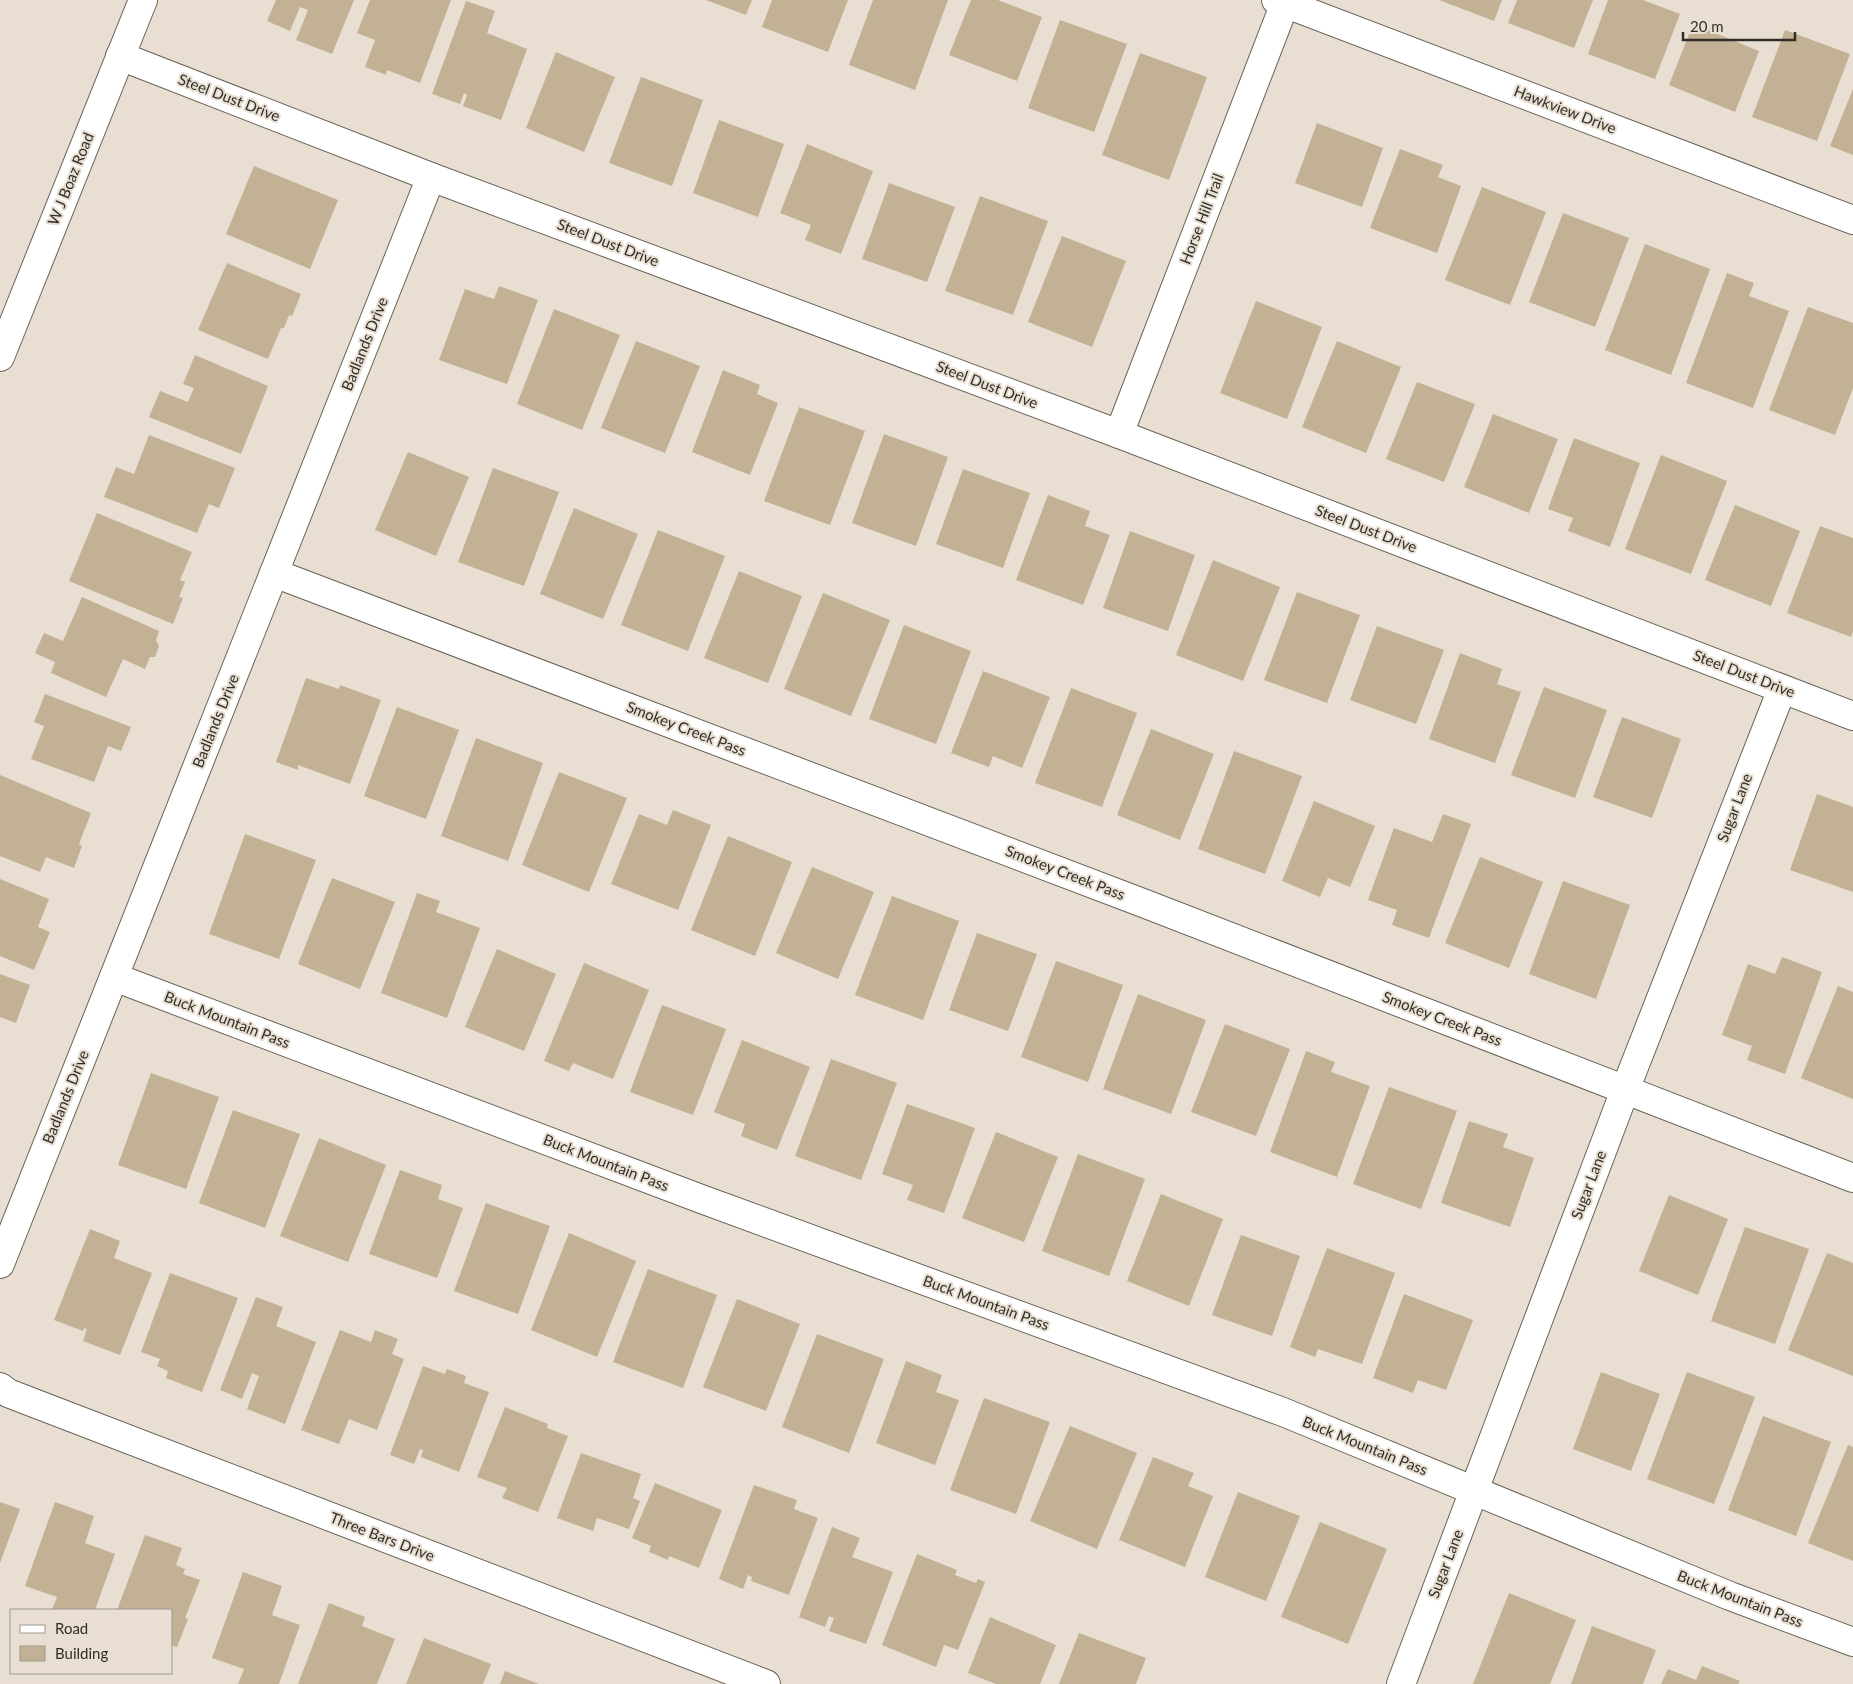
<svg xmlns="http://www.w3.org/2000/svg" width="1853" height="1684" font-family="Lato,sans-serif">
  <rect width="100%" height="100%" fill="#e8dfd2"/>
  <!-- building -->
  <g fill="#c3b196">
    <path d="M 276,0 L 354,0 L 332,54 L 296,40 L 308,10 L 300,7 L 290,31 L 267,21 Z"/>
    <path d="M 370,0 L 451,0 L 420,83 L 387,70 L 386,75 L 365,67 L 375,40 L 357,33 Z"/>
    <path d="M 706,0 L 752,0 L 746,15 Z"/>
    <path d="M 772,0 L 848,0 L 828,52 L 762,27 Z"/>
    <path d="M 873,0 L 948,0 L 915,90 L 849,65 Z"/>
    <path d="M 971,0 L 998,0 L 1042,17 L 1017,81 L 949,55 Z"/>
    <path d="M 1439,0 L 1502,0 L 1494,21 Z"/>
    <path d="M 1517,0 L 1593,0 L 1574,48 L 1508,23 Z"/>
    <path d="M 1608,0 L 1643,0 L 1680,14 L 1655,79 L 1588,54 Z"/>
    <path d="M 466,1 L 495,11 L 487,33 L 527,49 L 501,120 L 463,106 L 467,95 L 464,93 L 460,104 L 432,94 Z"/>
    <path d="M 1060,20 L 1127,44 L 1094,132 L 1028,108 Z"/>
    <path d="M 1693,24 L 1759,51 L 1735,112 L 1669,85 Z"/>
    <path d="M 1785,30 L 1850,54 L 1817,141 L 1752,117 Z"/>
    <path d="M 556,52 L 615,77 L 584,152 L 526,128 Z"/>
    <path d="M 1140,53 L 1207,77 L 1169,180 L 1102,155 Z"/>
    <path d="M 641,77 L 703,100 L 672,186 L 609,163 Z"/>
    <path d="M 1853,89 L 1853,155 L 1830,146 Z"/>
    <path d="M 719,120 L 784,144 L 758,217 L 693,193 Z"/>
    <path d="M 1317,123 L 1383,148 L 1362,207 L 1295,183 Z"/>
    <path d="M 807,144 L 873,171 L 841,254 L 805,240 L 811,225 L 780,213 Z"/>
    <path d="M 1400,149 L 1443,165 L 1438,177 L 1461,186 L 1437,253 L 1370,228 Z"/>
    <path d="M 254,166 L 338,200 L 310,269 L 226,234 Z"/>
    <path d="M 889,183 L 955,207 L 927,282 L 862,259 Z"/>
    <path d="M 1482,187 L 1546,212 L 1510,305 L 1445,280 Z"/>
    <path d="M 980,196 L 1048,221 L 1013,315 L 945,291 Z"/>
    <path d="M 1563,213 L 1629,238 L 1595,327 L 1529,302 Z"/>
    <path d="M 1062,236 L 1126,261 L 1092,347 L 1028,322 Z"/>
    <path d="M 1645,244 L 1710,269 L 1671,375 L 1605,350 Z"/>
    <path d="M 227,263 L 301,294 L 292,316 L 289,315 L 284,328 L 281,328 L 268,359 L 198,330 Z"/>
    <path d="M 1727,273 L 1754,283 L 1749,296 L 1789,311 L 1753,408 L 1686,383 Z"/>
    <path d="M 499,286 L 538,300 L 507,384 L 439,360 L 465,289 L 494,299 Z"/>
    <path d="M 1256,301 L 1322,327 L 1287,419 L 1220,393 Z"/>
    <path d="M 1808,307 L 1853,323 L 1853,388 L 1835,435 L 1769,410 Z"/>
    <path d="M 554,309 L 620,335 L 582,430 L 517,404 Z"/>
    <path d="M 636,341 L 700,366 L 665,453 L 601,428 Z"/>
    <path d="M 1337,341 L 1401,367 L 1366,453 L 1302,427 Z"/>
    <path d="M 195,355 L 268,386 L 241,454 L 149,417 L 160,391 L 188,402 L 194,388 L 183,384 Z"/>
    <path d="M 723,370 L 760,385 L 757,394 L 778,403 L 750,475 L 692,452 Z"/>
    <path d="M 1417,382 L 1475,404 L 1444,482 L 1386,459 Z"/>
    <path d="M 799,407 L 865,431 L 830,525 L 764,501 Z"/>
    <path d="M 1493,414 L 1558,439 L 1529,513 L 1464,487 Z"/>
    <path d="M 884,434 L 948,457 L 916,546 L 852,523 Z"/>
    <path d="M 149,435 L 235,468 L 219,508 L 209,504 L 197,533 L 104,497 L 116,467 L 134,474 Z"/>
    <path d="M 1574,438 L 1640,463 L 1610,547 L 1568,531 L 1573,518 L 1548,509 Z"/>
    <path d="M 408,452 L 469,477 L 436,556 L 375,530 Z"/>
    <path d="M 1661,455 L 1727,481 L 1691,574 L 1625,549 Z"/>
    <path d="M 493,468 L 559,492 L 524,586 L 458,562 Z"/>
    <path d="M 963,469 L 1030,493 L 1003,568 L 936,544 Z"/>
    <path d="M 1048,495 L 1090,511 L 1085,526 L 1110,535 L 1083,605 L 1016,580 Z"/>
    <path d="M 1735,505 L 1800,531 L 1771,606 L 1705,580 Z"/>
    <path d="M 574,508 L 638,534 L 603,619 L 540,594 Z"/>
    <path d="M 97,513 L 192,552 L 180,580 L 185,582 L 179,597 L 183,598 L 173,624 L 69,581 Z"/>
    <path d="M 1820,526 L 1853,538 L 1853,631 L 1851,637 L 1787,613 Z"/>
    <path d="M 658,530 L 725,556 L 688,651 L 621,625 Z"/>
    <path d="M 1130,531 L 1195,555 L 1168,631 L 1103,608 Z"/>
    <path d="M 1213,560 L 1280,587 L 1243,681 L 1176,655 Z"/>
    <path d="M 739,571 L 802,596 L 768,683 L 704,658 Z"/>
    <path d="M 1297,592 L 1360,615 L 1327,703 L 1264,680 Z"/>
    <path d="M 823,593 L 890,620 L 851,716 L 784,689 Z"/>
    <path d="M 82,597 L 159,631 L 156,640 L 159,646 L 155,657 L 150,657 L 145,669 L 123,659 L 106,697 L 51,673 L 55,662 L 35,653 L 44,633 L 63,641 Z"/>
    <path d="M 904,625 L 971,651 L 936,744 L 869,719 Z"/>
    <path d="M 1377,626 L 1444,650 L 1416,724 L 1350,700 Z"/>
    <path d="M 1460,653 L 1502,669 L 1497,684 L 1521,692 L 1495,763 L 1429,739 Z"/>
    <path d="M 983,671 L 1050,697 L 1022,768 L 993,756 L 989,767 L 951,753 Z"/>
    <path d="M 306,678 L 339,689 L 340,685 L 381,700 L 350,784 L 298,765 L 298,770 L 276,762 Z"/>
    <path d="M 1544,687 L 1607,710 L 1575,798 L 1511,775 Z"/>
    <path d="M 1071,688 L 1137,713 L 1102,807 L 1035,783 Z"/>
    <path d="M 45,694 L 131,727 L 121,751 L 108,746 L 94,782 L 31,759 L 44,726 L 34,722 Z"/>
    <path d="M 397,707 L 459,730 L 426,819 L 364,796 Z"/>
    <path d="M 1622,717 L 1681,739 L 1652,818 L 1593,797 Z"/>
    <path d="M 1151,729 L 1214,754 L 1180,840 L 1117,815 Z"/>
    <path d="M 476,738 L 543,763 L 508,861 L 441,836 Z"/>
    <path d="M 1234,751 L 1302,776 L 1265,874 L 1198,849 Z"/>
    <path d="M 559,772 L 627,798 L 589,892 L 522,865 Z"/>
    <path d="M 0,775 L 91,813 L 79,844 L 82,846 L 74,868 L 46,857 L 40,872 L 0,856 Z"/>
    <path d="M 1817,794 L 1853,807 L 1853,892 L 1790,870 Z"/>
    <path d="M 1314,801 L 1375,826 L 1350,887 L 1328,878 L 1320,897 L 1282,881 Z"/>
    <path d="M 673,810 L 711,825 L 678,910 L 611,884 L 639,814 L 667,825 Z"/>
    <path d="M 1443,814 L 1471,824 L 1429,938 L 1392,925 L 1397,910 L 1368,900 L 1394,828 L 1432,842 Z"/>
    <path d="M 245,834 L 316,860 L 279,959 L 209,934 Z"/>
    <path d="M 728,836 L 792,862 L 755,956 L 691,930 Z"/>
    <path d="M 1480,857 L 1543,882 L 1509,968 L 1445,943 Z"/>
    <path d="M 812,867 L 874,892 L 838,979 L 776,953 Z"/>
    <path d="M 332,878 L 395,902 L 360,989 L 298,964 Z"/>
    <path d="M 0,879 L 49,899 L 38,927 L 50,932 L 34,970 L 0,956 Z"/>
    <path d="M 1563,881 L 1630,905 L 1596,999 L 1529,974 Z"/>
    <path d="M 417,893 L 440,901 L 436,912 L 480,928 L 447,1018 L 381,993 Z"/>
    <path d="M 892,896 L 959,921 L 923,1020 L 855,995 Z"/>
    <path d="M 977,933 L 1037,954 L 1008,1031 L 949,1010 Z"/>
    <path d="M 497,949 L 556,974 L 524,1051 L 465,1027 Z"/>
    <path d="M 1782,957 L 1822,972 L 1785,1074 L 1747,1060 L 1752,1046 L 1722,1035 L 1748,964 L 1775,974 Z"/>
    <path d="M 1056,961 L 1123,985 L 1088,1082 L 1021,1057 Z"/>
    <path d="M 584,963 L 649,990 L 613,1079 L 573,1063 L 569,1071 L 544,1061 Z"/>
    <path d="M 0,974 L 30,985 L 16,1023 L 0,1017 Z"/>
    <path d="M 1838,986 L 1853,992 L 1853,1099 L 1801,1078 Z"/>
    <path d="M 1138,994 L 1206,1020 L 1171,1114 L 1103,1089 Z"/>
    <path d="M 662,1005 L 726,1029 L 693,1115 L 630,1092 Z"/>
    <path d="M 1225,1024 L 1290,1049 L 1256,1136 L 1191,1112 Z"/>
    <path d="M 742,1040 L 810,1067 L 777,1150 L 741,1136 L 745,1124 L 714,1112 Z"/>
    <path d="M 1306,1051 L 1335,1062 L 1331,1072 L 1370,1086 L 1337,1177 L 1270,1152 Z"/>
    <path d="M 831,1059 L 897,1083 L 861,1180 L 795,1156 Z"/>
    <path d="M 151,1073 L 219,1097 L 186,1189 L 118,1165 Z"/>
    <path d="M 1389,1087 L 1457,1111 L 1421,1209 L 1353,1184 Z"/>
    <path d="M 907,1104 L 975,1128 L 944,1213 L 907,1200 L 913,1185 L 882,1174 Z"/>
    <path d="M 233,1110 L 300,1134 L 265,1228 L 199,1203 Z"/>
    <path d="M 1469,1121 L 1508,1134 L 1503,1147 L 1534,1158 L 1510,1227 L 1441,1203 Z"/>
    <path d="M 996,1132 L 1058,1157 L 1024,1242 L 962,1218 Z"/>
    <path d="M 319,1138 L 386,1165 L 348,1262 L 280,1236 Z"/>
    <path d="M 1078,1154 L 1145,1179 L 1109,1276 L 1042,1251 Z"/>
    <path d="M 400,1170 L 442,1185 L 438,1199 L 463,1208 L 437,1278 L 369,1254 Z"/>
    <path d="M 1161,1194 L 1223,1219 L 1189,1306 L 1127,1281 Z"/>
    <path d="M 1669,1195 L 1728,1219 L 1698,1295 L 1639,1271 Z"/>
    <path d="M 486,1203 L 550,1226 L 518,1314 L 454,1291 Z"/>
    <path d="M 1745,1227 L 1809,1249 L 1775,1344 L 1711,1321 Z"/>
    <path d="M 90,1229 L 120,1241 L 114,1258 L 152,1273 L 120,1355 L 83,1341 L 87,1329 L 84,1328 L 83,1331 L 54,1320 Z"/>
    <path d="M 569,1233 L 636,1261 L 597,1357 L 531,1330 Z"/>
    <path d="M 1241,1235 L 1300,1256 L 1272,1336 L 1212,1315 Z"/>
    <path d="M 1327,1248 L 1395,1273 L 1362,1364 L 1318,1349 L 1315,1357 L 1290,1347 Z"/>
    <path d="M 1827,1253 L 1853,1263 L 1853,1376 L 1788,1350 Z"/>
    <path d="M 648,1269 L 717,1295 L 683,1388 L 613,1362 Z"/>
    <path d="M 170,1273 L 238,1298 L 202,1392 L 166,1378 L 168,1371 L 157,1366 L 160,1359 L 141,1352 Z"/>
    <path d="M 1404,1294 L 1473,1320 L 1446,1390 L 1418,1380 L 1413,1393 L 1373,1378 Z"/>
    <path d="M 256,1297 L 283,1307 L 276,1326 L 316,1342 L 285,1424 L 247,1409 L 259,1376 L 252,1373 L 242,1399 L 220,1390 Z"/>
    <path d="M 737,1299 L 800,1324 L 766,1411 L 703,1387 Z"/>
    <path d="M 340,1330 L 371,1342 L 375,1330 L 398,1339 L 392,1354 L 404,1359 L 377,1430 L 349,1419 L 339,1444 L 301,1430 Z"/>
    <path d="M 817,1334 L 884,1359 L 849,1453 L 782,1427 Z"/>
    <path d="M 906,1361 L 942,1375 L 936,1392 L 959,1400 L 935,1465 L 876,1443 Z"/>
    <path d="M 423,1366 L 445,1374 L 447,1369 L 466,1376 L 464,1383 L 489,1392 L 459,1472 L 421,1457 L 423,1450 L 420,1449 L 414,1464 L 390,1455 Z"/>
    <path d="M 1601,1372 L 1660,1394 L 1631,1471 L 1573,1449 Z"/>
    <path d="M 1687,1372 L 1755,1397 L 1714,1504 L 1647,1479 Z"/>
    <path d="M 984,1398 L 1050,1422 L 1016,1514 L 950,1490 Z"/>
    <path d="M 505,1407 L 548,1424 L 547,1428 L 568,1436 L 538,1512 L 502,1498 L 507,1488 L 477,1477 Z"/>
    <path d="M 1763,1416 L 1831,1442 L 1796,1536 L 1728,1510 Z"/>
    <path d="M 1070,1426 L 1137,1453 L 1097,1549 L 1030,1521 Z"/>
    <path d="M 1848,1445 L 1853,1447 L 1853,1561 L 1808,1543 Z"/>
    <path d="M 581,1453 L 641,1474 L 633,1498 L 640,1501 L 629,1529 L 597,1518 L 593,1531 L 557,1518 Z"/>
    <path d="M 1153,1457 L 1194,1473 L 1188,1486 L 1213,1496 L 1185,1567 L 1119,1540 Z"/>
    <path d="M 655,1483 L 722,1510 L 699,1568 L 669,1556 L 668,1560 L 649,1552 L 651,1546 L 632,1538 Z"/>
    <path d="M 754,1485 L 797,1500 L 794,1509 L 818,1518 L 789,1595 L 751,1581 L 752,1577 L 748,1575 L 743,1589 L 719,1579 Z"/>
    <path d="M 1238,1492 L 1300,1516 L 1266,1601 L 1205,1577 Z"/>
    <path d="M 0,1502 L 20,1509 L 0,1563 Z"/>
    <path d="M 55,1502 L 94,1516 L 85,1543 L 115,1554 L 95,1610 L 52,1610 L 57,1597 L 25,1586 Z"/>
    <path d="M 1320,1522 L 1387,1549 L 1348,1644 L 1281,1617 Z"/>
    <path d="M 832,1527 L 860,1538 L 852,1557 L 893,1572 L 866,1644 L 829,1631 L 834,1618 L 829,1616 L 825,1627 L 799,1617 Z"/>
    <path d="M 145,1535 L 182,1548 L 176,1565 L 185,1569 L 183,1574 L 200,1580 L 185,1618 L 188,1619 L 177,1647 L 171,1645 L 171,1610 L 117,1610 Z"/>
    <path d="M 917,1554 L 957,1570 L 955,1575 L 976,1583 L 978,1579 L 985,1582 L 958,1650 L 944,1645 L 936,1667 L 882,1645 Z"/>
    <path d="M 243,1572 L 282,1586 L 272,1615 L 300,1625 L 279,1684 L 238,1684 L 244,1669 L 212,1658 Z"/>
    <path d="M 1509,1593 L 1576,1620 L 1550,1684 L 1473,1684 Z"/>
    <path d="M 329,1603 L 365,1617 L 362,1626 L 395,1639 L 377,1684 L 298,1684 Z"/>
    <path d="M 990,1617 L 1056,1645 L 1040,1684 L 996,1684 L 968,1673 Z"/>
    <path d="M 1592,1626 L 1656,1650 L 1643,1684 L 1571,1684 Z"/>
    <path d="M 1079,1633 L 1146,1658 L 1136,1684 L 1059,1684 Z"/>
    <path d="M 424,1638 L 491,1664 L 483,1684 L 406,1684 Z"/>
    <path d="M 1702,1666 L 1740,1681 L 1738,1684 L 1661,1684 L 1668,1669 L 1696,1680 Z"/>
    <path d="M 505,1671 L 539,1684 L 500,1684 Z"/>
  </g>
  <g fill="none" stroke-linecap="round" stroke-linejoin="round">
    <!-- minor casing -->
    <g stroke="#6a6257" stroke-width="30">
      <g id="minor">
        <path d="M 1276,0 L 1853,220"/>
        <path d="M 120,56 L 431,177 L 1119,434 L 1853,716"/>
        <path d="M 0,357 L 143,0"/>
        <path d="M 1119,434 L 1285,3"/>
        <path d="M 274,573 L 1143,903 L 1853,1178"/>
        <path d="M 114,977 L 704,1200 L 1283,1412 L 1730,1596 L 1853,1642"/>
        <path d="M 0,1264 L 431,177"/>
        <path d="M 0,1387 L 8,1393 L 39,1405 L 766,1684"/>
        <path d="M 1401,1684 L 1625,1090 L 1782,689"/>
      </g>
    </g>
    <!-- minor -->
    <use href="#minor" stroke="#fff" stroke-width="28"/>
  </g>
  <g text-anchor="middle" stroke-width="4" stroke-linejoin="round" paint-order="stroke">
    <!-- street labels -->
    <g font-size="15" fill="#312e29" stroke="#e8dfd2">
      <text transform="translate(229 98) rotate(21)" y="5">Steel Dust Drive</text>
      <text transform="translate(1565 110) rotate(21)" y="5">Hawkview Drive</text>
      <text transform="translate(71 179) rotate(-68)" y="5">W J Boaz Road</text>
      <text transform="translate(1202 219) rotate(-69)" y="5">Horse Hill Trail</text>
      <text transform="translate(608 243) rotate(21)" y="5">Steel Dust Drive</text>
      <text transform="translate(365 344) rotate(-68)" y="5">Badlands Drive</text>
      <text transform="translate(987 385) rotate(21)" y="5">Steel Dust Drive</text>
      <text transform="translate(1366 529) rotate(21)" y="5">Steel Dust Drive</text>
      <text transform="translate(1744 674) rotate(21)" y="5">Steel Dust Drive</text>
      <text transform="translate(216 721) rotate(-68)" y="5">Badlands Drive</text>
      <text transform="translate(686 729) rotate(21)" y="5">Smokey Creek Pass</text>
      <text transform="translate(1735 808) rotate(-69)" y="5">Sugar Lane</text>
      <text transform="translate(1065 873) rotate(21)" y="5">Smokey Creek Pass</text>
      <text transform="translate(1442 1019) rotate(21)" y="5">Smokey Creek Pass</text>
      <text transform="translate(227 1020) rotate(21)" y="5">Buck Mountain Pass</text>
      <text transform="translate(66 1097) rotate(-68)" y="5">Badlands Drive</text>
      <text transform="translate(606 1163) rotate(21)" y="5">Buck Mountain Pass</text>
      <text transform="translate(1589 1185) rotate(-69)" y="5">Sugar Lane</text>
      <text transform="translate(986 1303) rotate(20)" y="5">Buck Mountain Pass</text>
      <text transform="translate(1365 1446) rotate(22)" y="5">Buck Mountain Pass</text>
      <text transform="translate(382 1537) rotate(21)" y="5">Three Bars Drive</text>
      <text transform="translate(1446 1564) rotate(-69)" y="5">Sugar Lane</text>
      <text transform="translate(1740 1599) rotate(21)" y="5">Buck Mountain Pass</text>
    </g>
  </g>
  <!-- legend -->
  <rect x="10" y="1609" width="162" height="65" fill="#e8dfd2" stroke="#9f988e"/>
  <rect x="20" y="1625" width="25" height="8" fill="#ffffff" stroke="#9f988e"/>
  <text x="55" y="1634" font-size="15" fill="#312e29">Road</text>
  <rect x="20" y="1646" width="25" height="15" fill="#c3b196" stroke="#9f988e"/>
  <text x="55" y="1659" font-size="15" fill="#312e29">Building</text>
  <!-- scale -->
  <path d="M1683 32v8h112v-8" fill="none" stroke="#312e29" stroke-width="2.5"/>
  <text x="1690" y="32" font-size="15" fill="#312e29" stroke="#e8dfd2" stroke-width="4" paint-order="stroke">20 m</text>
</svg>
